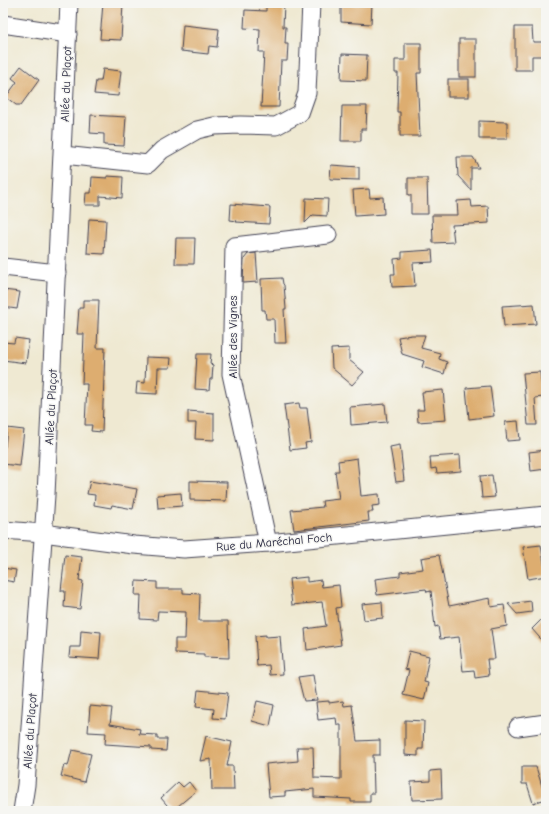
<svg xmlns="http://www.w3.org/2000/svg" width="549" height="814" font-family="'Comic Neue',sans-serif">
  <rect width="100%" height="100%" fill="#f6f6f2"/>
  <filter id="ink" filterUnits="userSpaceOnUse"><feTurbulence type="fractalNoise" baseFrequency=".025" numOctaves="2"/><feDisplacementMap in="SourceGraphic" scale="8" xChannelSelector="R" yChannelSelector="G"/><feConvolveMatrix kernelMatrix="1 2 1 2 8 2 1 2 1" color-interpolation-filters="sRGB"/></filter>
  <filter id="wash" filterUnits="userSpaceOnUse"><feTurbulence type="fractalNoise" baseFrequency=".012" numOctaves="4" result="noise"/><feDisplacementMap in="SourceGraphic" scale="16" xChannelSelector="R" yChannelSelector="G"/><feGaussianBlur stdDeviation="0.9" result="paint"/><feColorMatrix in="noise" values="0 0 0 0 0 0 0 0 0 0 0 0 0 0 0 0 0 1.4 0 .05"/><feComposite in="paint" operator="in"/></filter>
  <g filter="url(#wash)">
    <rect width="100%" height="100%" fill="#efe9d2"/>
    <g id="blocks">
      <!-- building -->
      <g fill="#ddad6f">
        <path d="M 103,3 L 123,3 L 121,40 L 100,39 Z"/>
        <path d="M 266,3 L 284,3 L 283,27 L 286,27 L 285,44 L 288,44 L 287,61 L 281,61 L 279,107 L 261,107 L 264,52 L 259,52 L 260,29 L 244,28 L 245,10 L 266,11 Z"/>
        <path d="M 359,3 L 372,3 L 371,24 L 341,22 L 341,4 L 359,5 Z"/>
        <path d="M 183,25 L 219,29 L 217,47 L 209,46 L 208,54 L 181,51 Z"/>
        <path d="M 515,27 L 532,27 L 533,42 L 546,42 L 546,56 L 532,56 L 532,70 L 515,70 Z"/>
        <rect x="459" y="39" width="17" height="38"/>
        <path d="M 405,43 L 421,43 L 421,73 L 417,73 L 420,136 L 400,136 L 400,112 L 397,112 L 398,73 L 395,73 L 395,60 L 405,60 Z"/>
        <path d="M 342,54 L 367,55 L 366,81 L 341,80 Z"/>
        <path d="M 21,66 L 39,80 L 21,105 L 16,105 L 6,97 L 17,82 L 12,78 Z"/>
        <path d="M 103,69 L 121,71 L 118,96 L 94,94 L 96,81 L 101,81 Z"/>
        <rect x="448" y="79" width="21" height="18"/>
        <path d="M 342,106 L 367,106 L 366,129 L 361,129 L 361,141 L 341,141 Z"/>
        <path d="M 91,115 L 126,117 L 124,146 L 104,145 L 104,134 L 90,133 Z"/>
        <path d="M 479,121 L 507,122 L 507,139 L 479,139 Z"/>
        <path d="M 457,157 L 473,157 L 479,168 L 471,168 L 471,190 L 458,176 Z"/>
        <path d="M 331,165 L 359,167 L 359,180 L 330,179 Z"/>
        <path d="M 107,176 L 123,177 L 122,198 L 100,196 L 100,205 L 85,205 L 86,193 L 91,193 L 92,177 L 107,178 Z"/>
        <path d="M 408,178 L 427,178 L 428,214 L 411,214 L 411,195 L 408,195 Z"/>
        <path d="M 369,189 L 370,198 L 383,197 L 384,214 L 355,216 L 353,190 Z"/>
        <path d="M 306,198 L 328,199 L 327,216 L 313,215 L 305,223 Z"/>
        <path d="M 471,200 L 472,207 L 488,206 L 489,223 L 452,225 L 454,242 L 433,243 L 432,215 L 458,215 L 457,201 Z"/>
        <path d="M 231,204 L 270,207 L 269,224 L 236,222 L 237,221 L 230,220 Z"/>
        <path d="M 89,219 L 106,220 L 104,254 L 87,253 Z"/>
        <path d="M 176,238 L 195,238 L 194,264 L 175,264 Z"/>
        <path d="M 432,250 L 433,262 L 413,263 L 415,286 L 392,287 L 391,274 L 395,274 L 394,259 L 402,258 L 402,252 Z"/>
        <path d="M 256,253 L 258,282 L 243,283 L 244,259 L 248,254 Z"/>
        <path d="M 282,278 L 283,284 L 284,285 L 286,309 L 284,309 L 286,343 L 275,343 L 274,319 L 266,319 L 265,310 L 262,310 L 261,279 Z"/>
        <path d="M 3,290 L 20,292 L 17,309 L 3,307 Z"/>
        <path d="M 83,300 L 99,300 L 97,348 L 105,348 L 102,432 L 91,431 L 92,425 L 85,425 L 87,384 L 82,384 L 84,334 L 77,334 L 79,308 L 83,308 Z"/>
        <path d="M 534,304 L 536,324 L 504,326 L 502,306 Z"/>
        <path d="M 412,335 L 425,335 L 421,348 L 440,353 L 439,359 L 447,362 L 444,374 L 422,367 L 424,361 L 402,354 L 398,337 Z"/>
        <path d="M 15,338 L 29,340 L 26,363 L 3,360 L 3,342 L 14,343 Z"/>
        <path d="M 349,348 L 349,360 L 364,372 L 352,385 L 332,368 L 331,349 Z"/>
        <path d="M 197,354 L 211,354 L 210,364 L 213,365 L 212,379 L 210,379 L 209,390 L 195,389 Z"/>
        <path d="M 146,357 L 171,358 L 170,368 L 158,368 L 157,394 L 136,393 L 137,382 L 145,383 Z"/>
        <path d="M 540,372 L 543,397 L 535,398 L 537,425 L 528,425 L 523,373 Z"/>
        <path d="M 490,386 L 494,416 L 469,419 L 466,388 Z"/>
        <path d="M 443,390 L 446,420 L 418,422 L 417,410 L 424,410 L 422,392 Z"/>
        <path d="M 299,403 L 300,408 L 307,408 L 311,442 L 305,443 L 306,448 L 290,450 L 284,405 Z"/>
        <path d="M 385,404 L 387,422 L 351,425 L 350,407 Z"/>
        <path d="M 188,411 L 214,413 L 214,440 L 195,439 L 196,423 L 188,423 Z"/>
        <path d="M 518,421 L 520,440 L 507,441 L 505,422 Z"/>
        <path d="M 7,428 L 24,430 L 20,466 L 3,464 L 3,446 L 5,447 Z"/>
        <path d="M 400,445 L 404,481 L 396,482 L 390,447 Z"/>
        <path d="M 546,450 L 546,469 L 531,471 L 529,452 Z"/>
        <path d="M 460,455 L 461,471 L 437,473 L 436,468 L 431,469 L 430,457 Z"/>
        <path d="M 357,458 L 361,496 L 379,494 L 380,505 L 372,506 L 373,512 L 368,512 L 369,521 L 294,530 L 291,510 L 323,507 L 322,501 L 339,499 L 335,471 L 339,471 L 338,461 Z"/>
        <path d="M 492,475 L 495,497 L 482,498 L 480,476 Z"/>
        <path d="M 90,481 L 137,489 L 133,509 L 112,505 L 111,508 L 94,505 L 95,495 L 87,494 Z"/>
        <path d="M 190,481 L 227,482 L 226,501 L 190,500 Z"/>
        <path d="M 181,493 L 182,506 L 158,508 L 157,495 Z"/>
        <path d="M 541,545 L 546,576 L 528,579 L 523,547 Z"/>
        <path d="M 65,555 L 82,557 L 79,580 L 83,581 L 80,609 L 64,607 L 65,591 L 61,591 Z"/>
        <path d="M 439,555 L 449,606 L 490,598 L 491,607 L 504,605 L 507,626 L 491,629 L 495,659 L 487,659 L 489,676 L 475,678 L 474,670 L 463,671 L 459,637 L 440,639 L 438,626 L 435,627 L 431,591 L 427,592 L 426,589 L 377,595 L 375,579 L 400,576 L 400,572 L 423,569 L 421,558 Z"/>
        <path d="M 3,568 L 16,570 L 14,582 L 3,580 Z"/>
        <path d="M 307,577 L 307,582 L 321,580 L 322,587 L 339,585 L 341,607 L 336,608 L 341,645 L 307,650 L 305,629 L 326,626 L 322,602 L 292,605 L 289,579 Z"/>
        <path d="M 136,581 L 157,582 L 157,589 L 183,589 L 183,593 L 200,594 L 199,621 L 228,621 L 229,658 L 204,657 L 204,654 L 175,653 L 175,639 L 185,639 L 186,612 L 158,611 L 157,620 L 140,619 L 141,595 L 135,595 Z"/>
        <path d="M 531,601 L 532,612 L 517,614 L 508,604 Z"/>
        <path d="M 382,602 L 383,618 L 364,620 L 362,604 Z"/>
        <path d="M 546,615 L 546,645 L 532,629 Z"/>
        <path d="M 81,630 L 101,632 L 99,659 L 69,657 L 70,647 L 80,647 Z"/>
        <path d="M 266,635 L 266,637 L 280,636 L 283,674 L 270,675 L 269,665 L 257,666 L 255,636 Z"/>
        <path d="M 409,651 L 429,656 L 424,682 L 428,683 L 424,700 L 403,695 L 409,670 L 405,669 Z"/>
        <path d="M 313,675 L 317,700 L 304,701 L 298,677 Z"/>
        <path d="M 198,690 L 228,693 L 225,719 L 213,718 L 214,709 L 196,707 Z"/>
        <path d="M 257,701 L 274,705 L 270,726 L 252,721 Z"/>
        <path d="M 329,701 L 329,703 L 343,701 L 344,706 L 352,705 L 357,741 L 380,740 L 380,755 L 373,755 L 374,793 L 370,793 L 370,802 L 351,802 L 351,799 L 314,797 L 314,789 L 285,792 L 285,796 L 269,797 L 266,764 L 298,761 L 297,747 L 313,747 L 314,778 L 341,779 L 341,725 L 337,725 L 336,718 L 318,720 L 316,702 Z"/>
        <path d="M 90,706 L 112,708 L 110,724 L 140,729 L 139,734 L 157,735 L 157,739 L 167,739 L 166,751 L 151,750 L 151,747 L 105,744 L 106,733 L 88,732 Z"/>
        <path d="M 405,720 L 424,721 L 423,749 L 418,749 L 418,756 L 405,755 Z"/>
        <path d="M 206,736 L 232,742 L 227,766 L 233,766 L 234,790 L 212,790 L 211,759 L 200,761 Z"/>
        <path d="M 72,750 L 91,754 L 84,782 L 61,776 L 64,765 L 68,766 Z"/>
        <path d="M 522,767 L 536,767 L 546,799 L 533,803 L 527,784 L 522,784 Z"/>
        <path d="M 441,770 L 442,799 L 412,800 L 411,782 L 430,781 L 430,771 Z"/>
        <path d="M 178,782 L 183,787 L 189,782 L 196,791 L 172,811 L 161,798 Z"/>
      </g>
    </g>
  </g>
  <g filter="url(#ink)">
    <use href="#blocks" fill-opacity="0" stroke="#414052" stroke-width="1"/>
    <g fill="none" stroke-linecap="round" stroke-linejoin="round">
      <!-- minor casing -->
      <g stroke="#414052" stroke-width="19">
        <g id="minor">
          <path d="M 3,24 L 68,34"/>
          <path d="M 63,155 L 148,164 L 162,150 L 197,130 L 214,126 L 240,125 L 276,126 L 300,113 L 307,93 L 311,3"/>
          <path d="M 3,267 L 57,273"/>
          <path d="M 3,530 L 43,533 L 134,545 L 184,549 L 268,543 L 546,515"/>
          <path d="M 268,543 L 231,374 L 234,246 L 328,235"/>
          <path d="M 518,727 L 546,723"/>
          <path d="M 22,811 L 26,785 L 46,495 L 69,3"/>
        </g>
      </g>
      <!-- minor -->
      <use href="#minor" stroke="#fff" stroke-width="17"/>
    </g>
  </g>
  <g text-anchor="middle" stroke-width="3" stroke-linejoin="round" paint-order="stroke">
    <!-- street labels -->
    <g font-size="12" fill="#22223b" stroke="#f6f6f2">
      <text transform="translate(66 84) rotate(-88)" y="4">Allée du Plaçot</text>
      <text transform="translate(233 337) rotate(-90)" y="4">Allée des Vignes</text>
      <text transform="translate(51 407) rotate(-87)" y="4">Allée du Plaçot</text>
      <text transform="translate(274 542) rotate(-5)" y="4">Rue du Maréchal Foch</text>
      <text transform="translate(30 731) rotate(-86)" y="4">Allée du Plaçot</text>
    </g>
  </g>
  <!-- margin -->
  <rect width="549" height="814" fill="none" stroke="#f6f6f2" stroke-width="16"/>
</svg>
